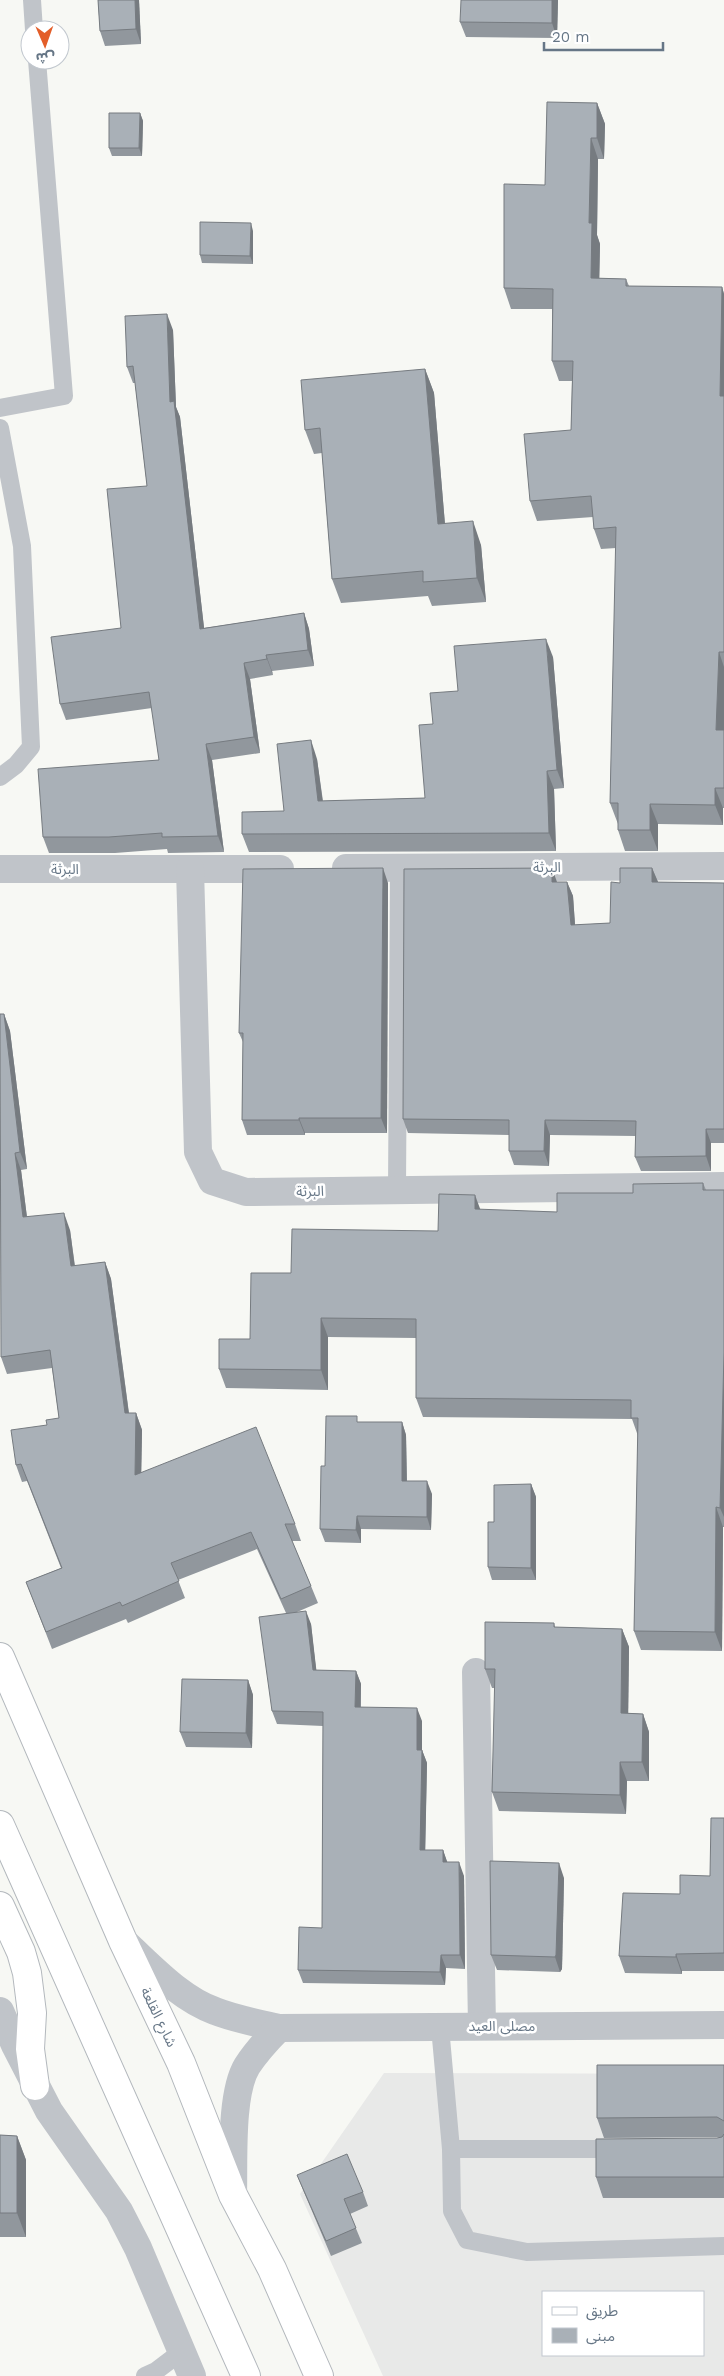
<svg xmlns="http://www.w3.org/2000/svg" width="724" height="2376" font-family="'Work Sans','Noto Sans Arabic',sans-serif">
  <rect width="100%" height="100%" fill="#f7f8f4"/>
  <!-- built -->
  <path fill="#e8e9e8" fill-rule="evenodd" d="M 384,2073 L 724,2074 L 724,2376 L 383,2376 L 300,2194 ZM 543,2292 L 703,2292 L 703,2355 L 543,2355 Z"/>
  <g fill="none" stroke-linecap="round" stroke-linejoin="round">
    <!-- secondary casing -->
    <g stroke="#b3b8bd" stroke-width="30">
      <g id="secondary">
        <path d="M 0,1657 L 123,1941 L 181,2063 L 233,2195 L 272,2269 L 319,2376"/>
        <path d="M 0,1825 L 246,2376"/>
        <path d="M 0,1906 L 21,1952 L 27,1973 L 32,2013 L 30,2049 L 35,2086"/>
      </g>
    </g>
    <!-- service -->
    <g stroke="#c0c4c9" stroke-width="18">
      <path d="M 32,0 L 34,30"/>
      <path d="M 0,408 L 64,396 L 37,60"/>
      <path d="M 0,428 L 22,546 L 31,747 L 16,765 L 0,777"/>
      <path d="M 397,1190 L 399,868"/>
      <path d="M 440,2027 L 451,2149 L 452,2211 L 467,2240 L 527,2252 L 724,2246"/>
      <path d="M 451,2149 L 619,2149"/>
      <path d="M 145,2376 L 156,2371 L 181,2352"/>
    </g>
    <!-- minor -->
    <g stroke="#c0c4c9" stroke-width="28">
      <path d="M 346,868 L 724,866"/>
      <path d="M 0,869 L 280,869"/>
      <path d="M 190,869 L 198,1152 L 212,1181 L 246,1192 L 724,1186"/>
      <path d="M 476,1672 L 482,2026"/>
      <path d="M 123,1941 C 151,1966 179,1998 215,2011 C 235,2019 258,2023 279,2028 L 724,2025"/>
      <path d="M 0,2011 L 15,2045 L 49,2111 L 119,2211 L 138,2248 L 192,2376"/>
      <path d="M 233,2195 C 234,2161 230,2094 247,2066 C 256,2052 267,2040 279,2028"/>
    </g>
    <!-- secondary -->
    <use href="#secondary" stroke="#fff" stroke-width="28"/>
  </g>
  <!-- wall -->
  <g fill="#91979d">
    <path d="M 98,0 L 139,0 L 141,44 L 105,46 L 100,31 Z"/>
    <path d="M 558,0 L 557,38 L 466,37 L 460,22 Z"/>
    <path d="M 597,103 L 605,124 L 604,159 L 598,159 L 597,235 L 600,244 L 599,278 L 626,279 L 629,286 L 722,287 L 724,294 L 724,808 L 723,808 L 723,825 L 658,824 L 658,851 L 625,851 L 618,830 L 618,824 L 610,803 L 616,548 L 601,549 L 594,529 L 593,517 L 537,521 L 530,501 L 571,430 L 572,381 L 559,381 L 552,361 L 552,309 L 511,309 L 504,288 L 545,185 Z"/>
    <path d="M 140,113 L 143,121 L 142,156 L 112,156 L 109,148 Z"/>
    <path d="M 253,231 L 253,264 L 202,263 L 200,255 Z"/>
    <path d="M 173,330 L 176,407 L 180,417 L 204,628 L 304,613 L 309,629 L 314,666 L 272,671 L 273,675 L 250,679 L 260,753 L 212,760 L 224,852 L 168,853 L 167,849 L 115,853 L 49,853 L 43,837 L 159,760 L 152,708 L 66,720 L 60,704 L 121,628 L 147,486 L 135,383 L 133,383 L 127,367 Z"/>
    <path d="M 425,369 L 434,393 L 445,524 L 481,545 L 486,602 L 432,606 L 428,596 L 341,603 L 332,579 L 322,453 L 314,454 L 305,430 Z"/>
    <path d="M 553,657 L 564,788 L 554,789 L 556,851 L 249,852 L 242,834 L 284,811 L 317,759 L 323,801 L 425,798 L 433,724 L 458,691 Z"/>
    <path d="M 652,868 L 658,882 L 724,883 L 724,1143 L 711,1143 L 711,1171 L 641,1171 L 635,1157 L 636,1136 L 550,1135 L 549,1166 L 514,1165 L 509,1151 L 509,1135 L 408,1133 L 403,1119 L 557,882 L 567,882 L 573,896 L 575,925 L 610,923 L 620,883 Z"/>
    <path d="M 388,883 L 387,1133 L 305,1133 L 305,1135 L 247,1135 L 242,1120 L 243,1042 L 239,1033 Z"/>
    <path d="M 4,1014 L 10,1031 L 27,1169 L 21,1170 L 27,1217 L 70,1230 L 75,1266 L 105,1262 L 111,1279 L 129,1413 L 136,1413 L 142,1430 L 141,1472 L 295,1524 L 301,1541 L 292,1541 L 311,1586 L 318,1603 L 297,1612 L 311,1624 L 316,1670 L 356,1671 L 361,1684 L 361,1707 L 422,1721 L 422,1750 L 427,1763 L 425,1850 L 443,1850 L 447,1862 L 464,1876 L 465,1969 L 446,1968 L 445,1985 L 303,1983 L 298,1970 L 322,1928 L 323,1726 L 277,1724 L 272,1711 L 286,1613 L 257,1549 L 178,1580 L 185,1598 L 128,1623 L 126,1619 L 52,1649 L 26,1582 L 61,1568 L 27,1481 L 22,1482 L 16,1465 L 47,1425 L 59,1418 L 52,1368 L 7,1374 L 1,1357 Z"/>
    <path d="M 703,1183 L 706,1190 L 724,1190 L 724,1527 L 723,1527 L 722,1651 L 641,1650 L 634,1631 L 638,1436 L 632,1419 L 423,1417 L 416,1398 L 416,1338 L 328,1337 L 328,1390 L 226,1388 L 219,1369 L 250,1339 L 291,1273 L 438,1231 L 480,1210 L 557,1212 L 633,1193 Z"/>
    <path d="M 359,1422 L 402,1422 L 406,1435 L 407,1481 L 432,1494 L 431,1530 L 361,1529 L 361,1543 L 325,1542 L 320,1529 L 325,1466 Z"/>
    <path d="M 531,1484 L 536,1497 L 536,1580 L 492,1580 L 488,1567 L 494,1522 Z"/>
    <path d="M 554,1623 L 555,1627 L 622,1629 L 629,1647 L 628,1713 L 643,1714 L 649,1732 L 649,1781 L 627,1781 L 626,1814 L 499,1811 L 492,1792 L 495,1688 L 492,1688 L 485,1669 Z"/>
    <path d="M 248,1680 L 253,1695 L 252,1748 L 186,1747 L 180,1732 Z"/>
    <path d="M 724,1818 L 724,1971 L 682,1971 L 682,1974 L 625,1973 L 619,1956 L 680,1894 L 710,1876 Z"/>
    <path d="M 564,1878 L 562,1969 L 560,1972 L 497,1970 L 491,1955 Z"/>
    <path d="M 724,2065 L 724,2198 L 603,2198 L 596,2177 L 720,2137 L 604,2138 L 597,2118 Z"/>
    <path d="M 0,2135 L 17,2136 L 26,2160 L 26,2237 L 0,2237 Z"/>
    <path d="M 297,2175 L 363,2192 L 368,2206 L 350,2214 L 362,2243 L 331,2256 L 303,2190 Z"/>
  </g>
  <!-- shaded-wall -->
  <g fill="#767b80">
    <path d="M 135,0 L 139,0 L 141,44 L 136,29 Z"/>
    <path d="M 552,0 L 558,0 L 557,38 L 552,23 Z"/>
    <path d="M 597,103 L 605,124 L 604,159 L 597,138 Z"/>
    <path d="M 140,113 L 143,121 L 142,156 L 139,148 Z"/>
    <path d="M 591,138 L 598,159 L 597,235 L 600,244 L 599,298 L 591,278 L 589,223 Z"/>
    <path d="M 251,223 L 253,231 L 253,264 L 250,256 Z"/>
    <path d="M 722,287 L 724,294 L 724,406 L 720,396 Z"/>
    <path d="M 167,314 L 173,330 L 176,407 L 180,417 L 206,645 L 200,629 L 170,402 Z"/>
    <path d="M 425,369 L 434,393 L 447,549 L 438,524 Z"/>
    <path d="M 473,521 L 481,545 L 486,602 L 477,578 Z"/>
    <path d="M 304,613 L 309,629 L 314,666 L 308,650 Z"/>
    <path d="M 546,639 L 553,657 L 564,788 L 557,770 Z"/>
    <path d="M 719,652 L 724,667 L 724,750 L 716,730 Z"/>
    <path d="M 266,655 L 272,671 L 273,675 L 267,659 Z"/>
    <path d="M 244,663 L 250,679 L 260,753 L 254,737 Z"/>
    <path d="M 311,740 L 317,759 L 325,819 L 318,801 Z"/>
    <path d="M 206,744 L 212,760 L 224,852 L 218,836 Z"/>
    <path d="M 547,771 L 554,789 L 556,851 L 549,833 Z"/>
    <path d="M 715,788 L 723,808 L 723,825 L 715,805 Z"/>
    <path d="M 650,804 L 658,824 L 658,851 L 650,830 Z"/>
    <path d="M 383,868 L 388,883 L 387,1133 L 381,1118 Z"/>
    <path d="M 552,868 L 557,882 L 552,882 Z"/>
    <path d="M 652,868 L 658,882 L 652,882 Z"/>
    <path d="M 567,882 L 573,896 L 576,939 L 571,925 Z"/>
    <path d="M 4,1014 L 10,1031 L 27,1169 L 20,1152 Z"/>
    <path d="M 299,1118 L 305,1133 L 305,1135 L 299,1120 Z"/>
    <path d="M 545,1120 L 550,1135 L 549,1166 L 544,1151 Z"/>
    <path d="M 706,1129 L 711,1143 L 711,1171 L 706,1156 Z"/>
    <path d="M 15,1153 L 21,1170 L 29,1234 L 23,1217 Z"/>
    <path d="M 475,1195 L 482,1214 L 475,1209 Z"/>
    <path d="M 64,1213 L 70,1230 L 77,1284 L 71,1266 Z"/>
    <path d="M 105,1262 L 111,1279 L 131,1430 L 125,1413 Z"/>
    <path d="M 321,1318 L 328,1337 L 328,1390 L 321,1370 Z"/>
    <path d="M 724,1353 L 724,1517 L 720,1508 Z"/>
    <path d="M 136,1413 L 142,1430 L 141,1492 L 135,1475 Z"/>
    <path d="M 402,1422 L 406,1435 L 407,1494 L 402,1481 Z"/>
    <path d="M 427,1481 L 432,1494 L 431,1530 L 427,1517 Z"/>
    <path d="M 531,1484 L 536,1497 L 536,1580 L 531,1568 Z"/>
    <path d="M 716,1507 L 723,1527 L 722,1651 L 715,1632 Z"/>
    <path d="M 357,1516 L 361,1529 L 361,1543 L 356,1530 Z"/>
    <path d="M 306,1611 L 311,1624 L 318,1684 L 313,1670 Z"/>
    <path d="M 622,1629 L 629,1647 L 628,1732 L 621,1713 Z"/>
    <path d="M 356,1671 L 361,1684 L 360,1720 L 355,1707 Z"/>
    <path d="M 248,1680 L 253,1695 L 252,1748 L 246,1733 Z"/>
    <path d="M 417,1708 L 422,1721 L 422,1761 L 422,1750 L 427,1763 L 425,1864 L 420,1850 L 417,1750 Z"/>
    <path d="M 643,1714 L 649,1732 L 649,1781 L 642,1762 Z"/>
    <path d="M 620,1762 L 627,1781 L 626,1814 L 620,1795 Z"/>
    <path d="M 443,1850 L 448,1864 L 443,1862 Z"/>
    <path d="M 459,1862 L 464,1876 L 465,1969 L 460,1955 Z"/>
    <path d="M 559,1863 L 564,1878 L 562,1969 L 560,1972 L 555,1957 Z"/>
    <path d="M 676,1954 L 682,1971 L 682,1974 L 676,1957 Z"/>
    <path d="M 441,1955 L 446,1968 L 445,1985 L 440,1972 Z"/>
    <path d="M 17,2136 L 26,2160 L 26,2237 L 17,2213 Z"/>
  </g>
  <!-- building -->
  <g fill="#a9b0b7" stroke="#767b80">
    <path d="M 98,0 L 135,0 L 136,29 L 100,31 Z"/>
    <path d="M 461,0 L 552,0 L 552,23 L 460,22 Z"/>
    <path d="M 547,102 L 597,103 L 597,138 L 591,138 L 589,223 L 592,223 L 591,278 L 626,279 L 626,286 L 722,287 L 720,396 L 724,396 L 724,652 L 719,652 L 716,730 L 724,730 L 724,788 L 715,788 L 715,805 L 650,804 L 650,830 L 618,830 L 618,803 L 610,803 L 616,527 L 594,529 L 591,496 L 530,501 L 524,434 L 571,430 L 573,361 L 552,361 L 553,289 L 504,288 L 504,184 L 545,185 Z"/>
    <path d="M 109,113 L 140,113 L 139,148 L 109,148 Z"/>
    <path d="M 200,222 L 251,223 L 250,256 L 200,255 Z"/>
    <path d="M 167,314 L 170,402 L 174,401 L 200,629 L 304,613 L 308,650 L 266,655 L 267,659 L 244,663 L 254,737 L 206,744 L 218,836 L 162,837 L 162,833 L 109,837 L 43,837 L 38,769 L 159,760 L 149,692 L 60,704 L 51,637 L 121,628 L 107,489 L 147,486 L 133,366 L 127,367 L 125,316 Z"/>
    <path d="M 425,369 L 438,524 L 473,521 L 477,578 L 423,582 L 423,571 L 332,579 L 320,428 L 305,430 L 301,380 Z"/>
    <path d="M 546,639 L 557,770 L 547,771 L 549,833 L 242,834 L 242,812 L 284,811 L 277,744 L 311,740 L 318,801 L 425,798 L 419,725 L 433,724 L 430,693 L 458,691 L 454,646 Z"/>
    <path d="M 383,868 L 381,1118 L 299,1118 L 299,1120 L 242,1120 L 243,1033 L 239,1033 L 243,869 Z"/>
    <path d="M 552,868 L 552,882 L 567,882 L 571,925 L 610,923 L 611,882 L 620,883 L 620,868 L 652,868 L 652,882 L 724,883 L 724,1129 L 706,1129 L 706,1156 L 635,1157 L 636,1121 L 545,1120 L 544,1151 L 509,1151 L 509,1120 L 403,1119 L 404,869 Z"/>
    <path d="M 0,1014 L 4,1014 L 20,1152 L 15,1153 L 23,1217 L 64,1213 L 71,1266 L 105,1262 L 125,1413 L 136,1413 L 135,1475 L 256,1427 L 295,1524 L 285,1524 L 311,1586 L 281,1599 L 251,1532 L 171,1563 L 179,1581 L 122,1606 L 120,1602 L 46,1632 L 26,1582 L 62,1568 L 21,1464 L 16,1465 L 11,1430 L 47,1425 L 46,1420 L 59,1418 L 50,1350 L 1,1357 Z"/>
    <path d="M 703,1183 L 703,1190 L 724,1190 L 724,1353 L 720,1508 L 716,1507 L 715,1632 L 634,1631 L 638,1418 L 631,1418 L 631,1400 L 416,1398 L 416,1319 L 321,1318 L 321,1370 L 219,1369 L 219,1339 L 250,1339 L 251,1273 L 291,1273 L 292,1229 L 438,1231 L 439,1194 L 475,1195 L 475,1209 L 557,1212 L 557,1193 L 633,1193 L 633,1184 Z"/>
    <path d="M 326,1416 L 357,1416 L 357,1422 L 402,1422 L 402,1481 L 427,1481 L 427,1517 L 357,1516 L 356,1530 L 320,1529 L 321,1466 L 325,1466 Z"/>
    <path d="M 531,1484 L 531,1568 L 488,1567 L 488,1522 L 494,1522 L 494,1485 Z"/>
    <path d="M 306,1611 L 313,1670 L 356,1671 L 355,1707 L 417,1708 L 417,1750 L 422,1750 L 420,1850 L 443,1850 L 443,1862 L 459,1862 L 460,1955 L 441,1955 L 440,1972 L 298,1970 L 299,1927 L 322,1928 L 323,1712 L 272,1711 L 259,1617 Z"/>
    <path d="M 485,1622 L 554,1623 L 554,1627 L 622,1629 L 621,1713 L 643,1714 L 642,1762 L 620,1762 L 620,1795 L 492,1792 L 495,1669 L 485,1669 Z"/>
    <path d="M 182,1679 L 248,1680 L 246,1733 L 180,1732 Z"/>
    <path d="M 711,1818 L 724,1818 L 724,1953 L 676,1954 L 676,1957 L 619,1956 L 623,1893 L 680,1894 L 680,1875 L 710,1876 Z"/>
    <path d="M 490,1861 L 559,1863 L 556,1955 L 555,1957 L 491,1955 Z"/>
    <path d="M 597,2065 L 724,2065 L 724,2121 L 717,2117 L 597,2118 Z"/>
    <path d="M 724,2134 L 724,2177 L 596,2177 L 596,2139 L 717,2138 L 722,2137 Z"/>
    <path d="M 0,2135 L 17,2136 L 17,2213 L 0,2213 Z"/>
    <path d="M 347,2154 L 363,2192 L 344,2199 L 356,2228 L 326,2241 L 297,2175 Z"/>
  </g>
  <g text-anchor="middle" stroke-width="5" stroke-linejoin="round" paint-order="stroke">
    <!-- street labels -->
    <g font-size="14" fill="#667686" stroke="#fff">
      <text x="547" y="872">البرثة</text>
      <text x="65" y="874">البرثة</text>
      <text transform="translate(310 1191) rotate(-1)" y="5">البرثة</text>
      <text transform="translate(159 2017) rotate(64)" y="5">شارع القلعة</text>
      <text x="502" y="2031">مصلى العيد</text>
    </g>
  </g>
  <!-- legend -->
  <rect x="542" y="2291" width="162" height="65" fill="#ffffff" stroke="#c2c8cf"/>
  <rect x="552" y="2307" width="25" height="8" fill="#ffffff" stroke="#c2c8cf"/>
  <text x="586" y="2316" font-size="15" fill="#667686">طريق</text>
  <rect x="552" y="2328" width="25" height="15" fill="#a9b0b7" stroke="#c2c8cf"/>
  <text x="586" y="2341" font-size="15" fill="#667686">مبنى</text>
  <!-- north arrow -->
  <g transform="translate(45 45) rotate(178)"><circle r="24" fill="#ffffff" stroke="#c2c8cf"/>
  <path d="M0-4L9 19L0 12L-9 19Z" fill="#e35e29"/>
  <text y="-8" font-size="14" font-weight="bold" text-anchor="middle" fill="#667686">ش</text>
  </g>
  <!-- scale -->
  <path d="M544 42v8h119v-8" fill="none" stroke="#667686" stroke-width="2.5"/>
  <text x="552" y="42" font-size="15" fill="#667686" stroke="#ffffff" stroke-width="4" paint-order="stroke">20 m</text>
</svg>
